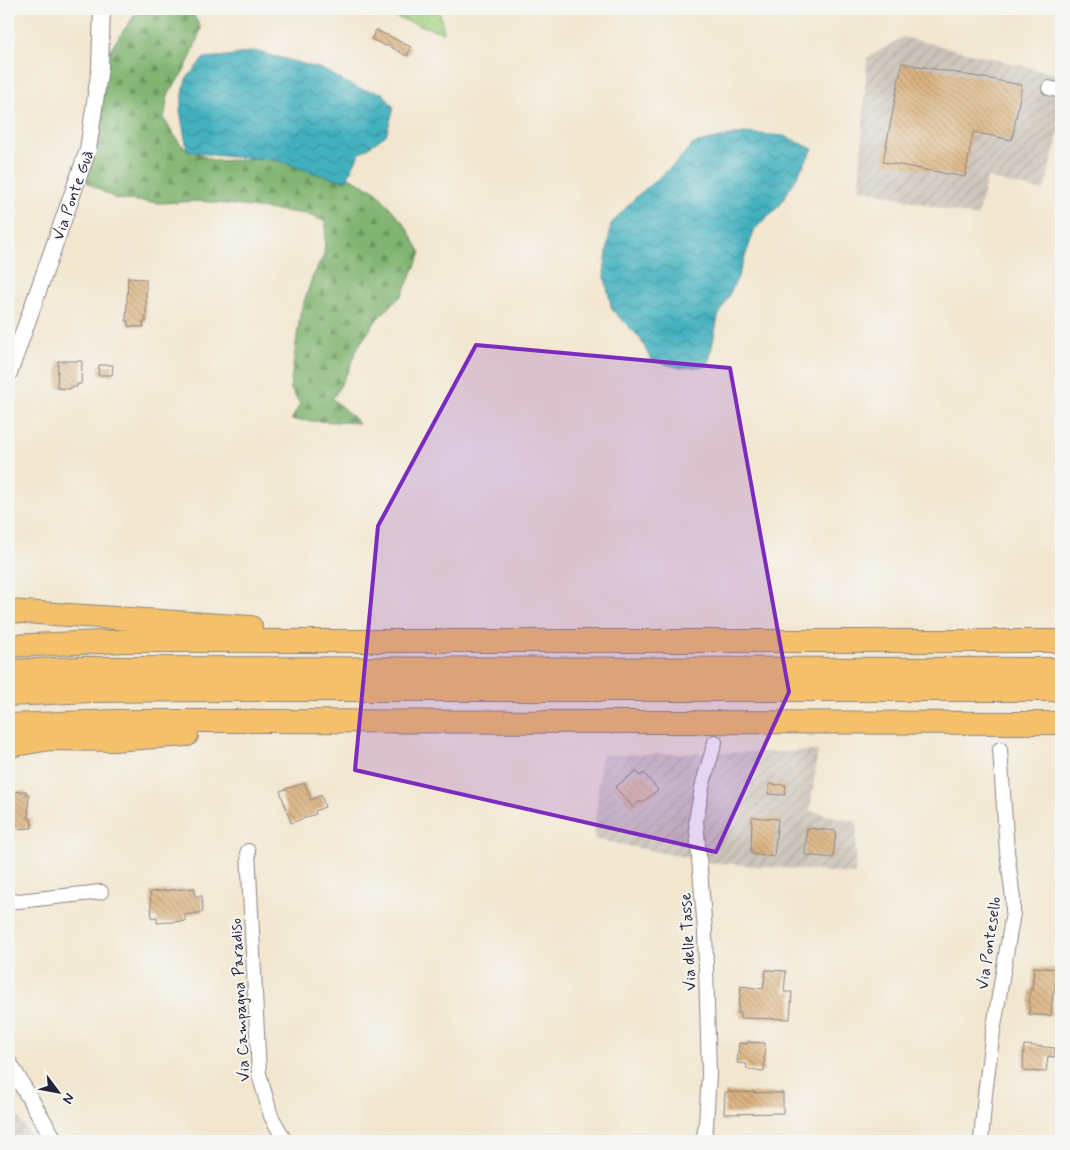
<svg xmlns="http://www.w3.org/2000/svg" width="1070" height="1150" font-family="Mynerve,sans-serif">
  <defs>
    <pattern id="industrial-furrows" width="10" height="10" patternUnits="userSpaceOnUse" patternTransform="scale(1.25)"><rect width="10" height="10" fill="#cbc3b8"/><path d="M-1 1l2-2M0 10L10 0M9 11l2-2" fill="none" stroke="#aea79f"/></pattern>
    <pattern id="grass-dots" width="8" height="8" patternUnits="userSpaceOnUse" patternTransform="scale(1.25)"><rect width="8" height="8" fill="#a0d281"/><path d="M2 2h.1M6 6h.1" fill="none" stroke="#8ab470" stroke-width="1.8" stroke-linecap="round"/></pattern>
    <pattern id="forest-firs" width="22" height="20" patternUnits="userSpaceOnUse" patternTransform="scale(1.25)"><rect width="22" height="20" fill="#80b46f"/><path d="M5 1l3.5 6h-7zM16 11l3.5 6h-7z" fill="#68925c"/></pattern>
    <pattern id="water-waves" width="16" height="10" patternUnits="userSpaceOnUse" patternTransform="scale(1.25)"><rect width="16" height="10" fill="#43b1bf"/><path d="M0 5q4-4 8 0t8 0" fill="none" stroke="#38909c"/></pattern>
    <pattern id="building-back-hatch" width="6" height="6" patternUnits="userSpaceOnUse" patternTransform="scale(1.25)"><rect width="6" height="6" fill="#dbb27e"/><path d="M-1 5l2 2M0 0l6 6M5-1l2 2" fill="none" stroke="#b19068"/></pattern>
  </defs>
  <rect width="100%" height="100%" fill="#f6f6f2"/>
  <filter id="ink" filterUnits="userSpaceOnUse"><feTurbulence type="fractalNoise" baseFrequency=".02" numOctaves="2"/><feDisplacementMap in="SourceGraphic" scale="10" xChannelSelector="R" yChannelSelector="G"/><feConvolveMatrix kernelMatrix="1 2 1 2 8 2 1 2 1" color-interpolation-filters="sRGB"/></filter>
  <filter id="wash" filterUnits="userSpaceOnUse"><feTurbulence type="fractalNoise" baseFrequency=".0096" numOctaves="4" result="noise"/><feDisplacementMap in="SourceGraphic" scale="20" xChannelSelector="R" yChannelSelector="G"/><feGaussianBlur stdDeviation="1.12" result="paint"/><feColorMatrix in="noise" values="0 0 0 0 0 0 0 0 0 0 0 0 0 0 0 0 0 1.4 0 .05"/><feComposite in="paint" operator="in"/></filter>
  <g filter="url(#wash)">
    <rect width="100%" height="100%" fill="#f2e6cf"/>
    <!-- industrial -->
    <g fill="url(#industrial-furrows)">
      <path d="M 903,37 L 1061,75 L 1061,124 L 1044,191 L 987,178 L 977,217 L 859,188 L 867,58 Z"/>
      <path d="M 818,751 L 810,811 L 857,822 L 855,874 L 707,862 L 594,839 L 601,755 Z"/>
      <path d="M 9,1102 L 33,1141 L 9,1141 Z"/>
    </g>
    <!-- grass -->
    <path fill="url(#grass-dots)" stroke="#617a5e" d="M 371,9 L 439,9 L 444,33 Z"/>
    <!-- forest -->
    <path fill="url(#forest-firs)" stroke="#516b55" d="M 139,9 L 190,9 L 201,28 L 192,54 L 185,69 L 168,95 L 164,119 L 181,145 L 214,161 L 291,158 L 337,171 L 376,191 L 405,225 L 421,253 L 402,295 L 377,319 L 358,347 L 349,370 L 335,395 L 332,398 L 359,423 L 291,420 L 300,404 L 290,388 L 300,314 L 312,278 L 324,255 L 326,222 L 306,214 L 201,201 L 160,203 L 116,199 L 86,182 L 95,138 L 104,58 Z"/>
    <!-- water -->
    <g fill="url(#water-waves)" stroke="#326a7d">
      <path d="M 255,51 L 322,69 L 356,88 L 383,93 L 394,108 L 386,135 L 359,154 L 346,181 L 313,173 L 280,161 L 212,155 L 187,150 L 180,110 L 186,79 L 204,58 L 228,56 Z"/>
      <path d="M 744,133 L 784,136 L 813,149 L 780,205 L 755,229 L 737,279 L 718,317 L 708,366 L 680,368 L 651,360 L 640,338 L 612,310 L 604,273 L 611,224 L 636,197 L 675,164 L 693,144 Z"/>
    </g>
    <g id="blocks">
      <!-- building -->
      <g fill="url(#building-back-hatch)">
        <path d="M 376,30 L 411,47 L 407,56 L 387,45 L 386,46 L 371,39 Z"/>
        <path d="M 902,63 L 1022,85 L 1012,140 L 973,132 L 965,177 L 883,162 Z"/>
        <path d="M 128,278 L 146,279 L 146,322 L 143,322 L 144,327 L 128,326 L 128,321 L 126,321 Z"/>
        <path d="M 58,361 L 82,361 L 81,384 L 77,384 L 77,387 L 70,387 L 70,389 L 57,388 Z"/>
        <path d="M 99,365 L 113,365 L 112,375 L 98,375 Z"/>
        <path d="M 636,771 L 640,776 L 644,773 L 658,790 L 642,803 L 640,801 L 633,808 L 615,787 Z"/>
        <path d="M 305,783 L 311,800 L 321,795 L 325,807 L 315,811 L 316,814 L 291,823 L 280,791 Z"/>
        <path d="M 769,784 L 786,785 L 785,795 L 768,794 Z"/>
        <path d="M 26,791 L 26,794 L 29,794 L 28,818 L 31,818 L 32,828 L 12,829 L 11,812 L 9,812 L 9,792 Z"/>
        <path d="M 752,817 L 778,819 L 774,857 L 751,854 Z"/>
        <path d="M 807,828 L 836,831 L 833,858 L 805,855 Z"/>
        <path d="M 194,888 L 195,896 L 202,896 L 203,912 L 185,915 L 185,921 L 157,923 L 157,917 L 152,918 L 150,892 Z"/>
        <path d="M 1034,967 L 1056,969 L 1055,993 L 1053,993 L 1051,1016 L 1029,1014 L 1030,989 L 1032,990 Z"/>
        <path d="M 766,970 L 786,971 L 784,992 L 792,992 L 790,1019 L 740,1018 L 741,1013 L 738,1013 L 741,986 L 763,989 Z"/>
        <path d="M 747,1042 L 765,1043 L 764,1071 L 747,1069 L 747,1064 L 737,1063 L 739,1043 L 747,1044 Z"/>
        <path d="M 1024,1045 L 1055,1048 L 1055,1057 L 1048,1056 L 1046,1072 L 1023,1071 Z"/>
        <path d="M 725,1092 L 783,1093 L 783,1113 L 724,1114 Z"/>
      </g>
    </g>
  </g>
  <g filter="url(#ink)">
    <use href="#blocks" fill-opacity="0" stroke="#8a8485" stroke-width="1"/>
    <g fill="none" stroke-linecap="round" stroke-linejoin="round">
      <!-- minor casing -->
      <g stroke="#8a8485" stroke-width="16">
        <g id="minor">
          <path d="M 1049,88 L 1061,91"/>
          <path d="M 248,851 L 259,1074 L 271,1116 L 285,1141"/>
          <path d="M 9,902 L 101,892"/>
          <path d="M 703,1141 L 706,1125 L 709,1074 L 705,931 L 696,820 L 703,783 L 715,742"/>
          <path d="M 981,1141 L 985,1094 L 992,1038 L 1013,913 L 1013,899 L 1007,851 L 1000,749"/>
        </g>
      </g>
      <!-- tertiary casing -->
      <g stroke="#8a8485" stroke-width="18">
        <g id="tertiary">
          <path id="s1" d="M 9,373 L 88,150 L 100,67 L 102,9"/>
          <path d="M 9,1063 L 55,1141"/>
        </g>
      </g>
      <!-- trunk casing -->
      <g stroke="#8a8485" stroke-width="24">
        <g id="trunk">
          <path d="M 9,611 L 251,627"/>
          <path d="M 9,646 L 125,641 L 1061,641"/>
          <path d="M 9,725 L 117,721 L 212,721 L 1061,723"/>
          <path d="M 9,746 L 50,739 L 112,740 L 187,735"/>
        </g>
      </g>
      <!-- motorway casing -->
      <g stroke="#8a8485" stroke-width="26">
        <g id="motorway">
          <path d="M 9,672 L 82,669 L 1061,670"/>
          <path d="M 9,694 L 90,690 L 213,689 L 1061,689"/>
        </g>
      </g>
      <!-- minor -->
      <use href="#minor" stroke="#fff" stroke-width="14"/>
      <!-- tertiary -->
      <use href="#tertiary" stroke="#fff" stroke-width="16"/>
      <!-- trunk -->
      <use href="#trunk" stroke="#f4c16a" stroke-width="22"/>
      <!-- motorway -->
      <use href="#motorway" stroke="#f4c16a" stroke-width="24"/>
    </g>
  </g>
  <!-- marked area -->
  <path fill="#7b2cbf" fill-opacity="0.2" stroke="#7b2cbf" stroke-width="4" stroke-linejoin="round" d="M 476,345 L 730,368 L 789,692 L 716,852 L 355,770 L 378,526 Z"/>
  <g text-anchor="middle" stroke-width="4" stroke-linejoin="round" paint-order="stroke">
    <!-- street labels -->
    <g font-size="16" fill="#22223b" stroke="#f6f6f2">
      <text dy="6" stroke="none"><textPath href="#s1" startOffset="189">Via Ponte Guà</textPath></text>
      <text transform="translate(687 942) rotate(-93)" y="6">Via delle Tasse</text>
      <text transform="translate(988 943) rotate(-82)" y="6">Via Pontesello</text>
      <text transform="translate(239 1000) rotate(-93)" y="6">Via Campagna Paradiso</text>
    </g>
  </g>
  <!-- margin -->
  <rect width="1070" height="1150" fill="none" stroke="#f6f6f2" stroke-width="30"/>
  <!-- north arrow -->
  <g transform="translate(58 1092) rotate(122)" stroke="#f6f6f2" stroke-width="4" paint-order="stroke">
  <path d="M0-4L9 19L0 12L-9 19Z" fill="#22223b"/>
  <text y="-8" font-size="14" font-weight="bold" text-anchor="middle" fill="#22223b">N</text>
  </g>
</svg>
